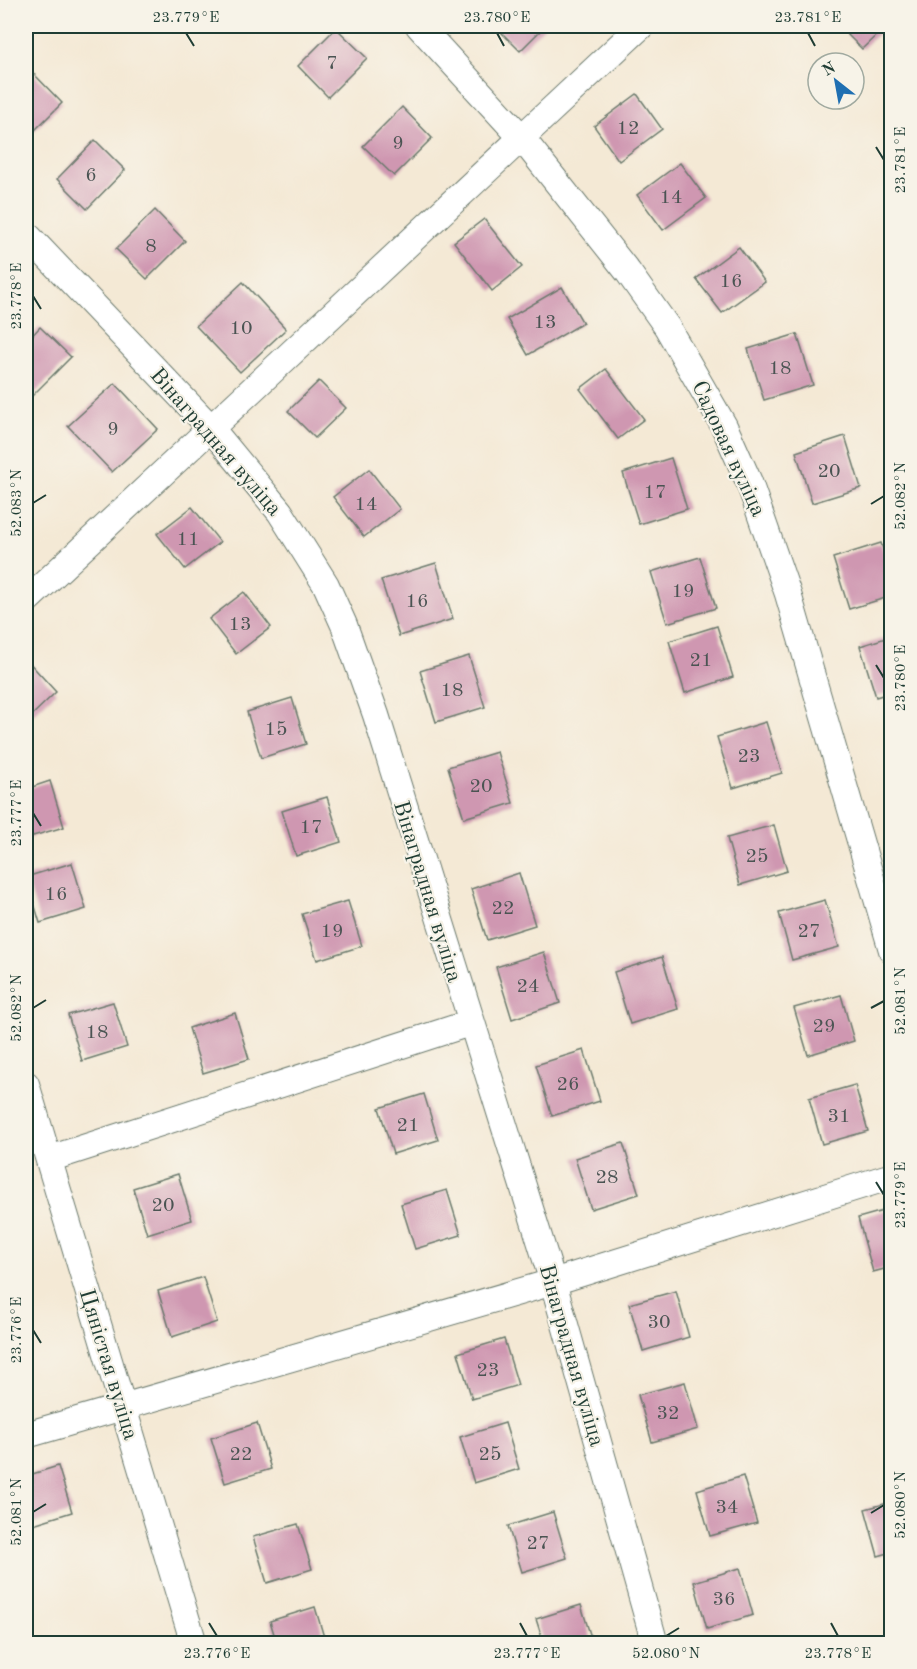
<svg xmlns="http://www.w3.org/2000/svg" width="917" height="1669" font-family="'Old Standard TT',serif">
  <rect width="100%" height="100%" fill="#f7f3e8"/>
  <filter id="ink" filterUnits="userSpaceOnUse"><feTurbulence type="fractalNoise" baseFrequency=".0167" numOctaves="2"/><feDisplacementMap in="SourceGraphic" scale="12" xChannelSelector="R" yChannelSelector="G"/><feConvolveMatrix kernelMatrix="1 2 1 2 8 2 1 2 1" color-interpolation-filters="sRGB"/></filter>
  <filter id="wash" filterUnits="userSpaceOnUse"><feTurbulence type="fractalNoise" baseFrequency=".008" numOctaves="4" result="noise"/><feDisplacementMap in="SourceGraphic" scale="24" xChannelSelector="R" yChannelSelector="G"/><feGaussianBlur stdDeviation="1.35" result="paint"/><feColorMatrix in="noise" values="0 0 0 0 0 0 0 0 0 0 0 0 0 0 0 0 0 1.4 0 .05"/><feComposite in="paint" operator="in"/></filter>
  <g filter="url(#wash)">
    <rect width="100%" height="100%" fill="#f4e9d5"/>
    <g id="blocks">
      <!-- building -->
      <g fill="#cf97b1">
        <path d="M 495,26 L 545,26 L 520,51 Z"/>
        <path d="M 839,26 L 886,26 L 862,49 Z"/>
        <path d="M 336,28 L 367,58 L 328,97 L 298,66 Z"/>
        <path d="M 32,72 L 62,103 L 26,139 L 26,78 Z"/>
        <path d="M 637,94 L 662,129 L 619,161 L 594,126 Z"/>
        <path d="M 402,107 L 432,138 L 394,176 L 363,146 Z"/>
        <path d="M 95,140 L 125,170 L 87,209 L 57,179 Z"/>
        <path d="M 680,163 L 706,198 L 663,230 L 637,195 Z"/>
        <path d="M 155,210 L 185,241 L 147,279 L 116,249 Z"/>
        <path d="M 484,219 L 522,267 L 492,291 L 454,242 Z"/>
        <path d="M 739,247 L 765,282 L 722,313 L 696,279 Z"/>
        <path d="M 243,282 L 286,329 L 240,372 L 196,326 Z"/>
        <path d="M 562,287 L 583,323 L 528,355 L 507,319 Z"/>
        <path d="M 40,327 L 71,357 L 32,396 L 26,389 L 26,342 Z"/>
        <path d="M 797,334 L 813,385 L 764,400 L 748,349 Z"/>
        <path d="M 606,369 L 644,419 L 618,439 L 580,389 Z"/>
        <path d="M 319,381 L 346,408 L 315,438 L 288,411 Z"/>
        <path d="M 115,383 L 158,429 L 112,472 L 68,426 Z"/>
        <path d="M 845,436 L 861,488 L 812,503 L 796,452 Z"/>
        <path d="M 671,458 L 687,509 L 639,524 L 623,473 Z"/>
        <path d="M 369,469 L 400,509 L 364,537 L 333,497 Z"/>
        <path d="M 192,507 L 220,542 L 185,569 L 157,534 Z"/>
        <path d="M 881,543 L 892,576 L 892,596 L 849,609 L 833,558 Z"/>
        <path d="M 700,557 L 716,608 L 667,623 L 651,572 Z"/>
        <path d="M 436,563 L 453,619 L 399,636 L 381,580 Z"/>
        <path d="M 244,592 L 271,627 L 236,654 L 209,619 Z"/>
        <path d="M 717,626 L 733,677 L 685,693 L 669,641 Z"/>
        <path d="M 892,636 L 892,692 L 876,697 L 860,646 Z"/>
        <path d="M 469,656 L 485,707 L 436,722 L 420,671 Z"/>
        <path d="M 26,659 L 56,692 L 26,721 Z"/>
        <path d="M 292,698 L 306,744 L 261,758 L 247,712 Z"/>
        <path d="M 766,722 L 782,773 L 733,788 L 717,737 Z"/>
        <path d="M 497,752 L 513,803 L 464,818 L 448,767 Z"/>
        <path d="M 50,781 L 64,827 L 26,838 L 26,789 Z"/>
        <path d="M 327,797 L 341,842 L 296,856 L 282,811 Z"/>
        <path d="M 774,825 L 787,871 L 740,885 L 727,838 Z"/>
        <path d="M 72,863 L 86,909 L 40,923 L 26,877 Z"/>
        <path d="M 519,873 L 535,925 L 487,940 L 471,889 Z"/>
        <path d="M 825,900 L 839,947 L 792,960 L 779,913 Z"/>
        <path d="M 348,901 L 362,946 L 317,960 L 302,914 Z"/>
        <path d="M 544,952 L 560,1003 L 512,1019 L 496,967 Z"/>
        <path d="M 662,957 L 678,1009 L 630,1024 L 614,972 Z"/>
        <path d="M 841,995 L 854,1041 L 808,1055 L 794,1008 Z"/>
        <path d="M 113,1002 L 127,1047 L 82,1061 L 68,1015 Z"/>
        <path d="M 235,1013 L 249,1059 L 203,1073 L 189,1028 Z"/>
        <path d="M 584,1050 L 600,1101 L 552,1116 L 536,1065 Z"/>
        <path d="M 855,1085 L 868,1131 L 822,1144 L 809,1098 Z"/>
        <path d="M 424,1094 L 438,1140 L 393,1154 L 379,1108 Z"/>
        <path d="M 623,1143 L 639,1194 L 591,1209 L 575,1158 Z"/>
        <path d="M 178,1174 L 192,1220 L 147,1234 L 133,1188 Z"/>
        <path d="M 447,1190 L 461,1235 L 415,1249 L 401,1204 Z"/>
        <path d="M 890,1209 L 892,1267 L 873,1272 L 858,1218 Z"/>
        <path d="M 203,1277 L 217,1322 L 172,1337 L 158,1291 Z"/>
        <path d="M 676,1291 L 689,1337 L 643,1351 L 629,1304 Z"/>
        <path d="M 504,1339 L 518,1385 L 472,1399 L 458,1353 Z"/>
        <path d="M 685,1382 L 698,1429 L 652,1442 L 638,1395 Z"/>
        <path d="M 257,1423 L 271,1469 L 225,1483 L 211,1438 Z"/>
        <path d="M 505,1423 L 519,1469 L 474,1483 L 460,1437 Z"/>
        <path d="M 58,1466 L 72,1512 L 27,1526 L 26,1476 Z"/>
        <path d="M 743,1476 L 757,1523 L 710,1536 L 697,1490 Z"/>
        <path d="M 892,1502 L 892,1552 L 878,1556 L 865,1509 Z"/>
        <path d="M 553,1512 L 567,1558 L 522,1572 L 508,1526 Z"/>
        <path d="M 298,1524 L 312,1569 L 267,1583 L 253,1537 Z"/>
        <path d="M 740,1568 L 753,1615 L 707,1629 L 694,1582 Z"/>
        <path d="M 581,1605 L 593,1644 L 544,1644 L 536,1619 Z"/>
        <path d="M 315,1607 L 326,1644 L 277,1644 L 270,1621 Z"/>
      </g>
    </g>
  </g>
  <g filter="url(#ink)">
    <use href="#blocks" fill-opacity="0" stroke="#6a796c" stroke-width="1.5"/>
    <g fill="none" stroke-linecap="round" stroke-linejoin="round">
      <!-- minor casing -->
      <g stroke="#6a796c" stroke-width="28">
        <g id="minor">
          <path d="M 419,26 L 521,137 L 628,272 L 667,327 L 724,426 L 749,482 L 788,594 L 892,950"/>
          <path d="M 26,234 L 209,426 L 280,512 L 326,585 L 344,625 L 376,715 L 553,1282 L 655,1644"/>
          <path d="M 26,601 L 641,26"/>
          <path d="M 26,1084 L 194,1644"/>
          <path d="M 49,1159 L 470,1023"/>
          <path d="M 26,1435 L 553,1282 L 892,1176"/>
        </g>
      </g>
      <!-- minor -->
      <use href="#minor" stroke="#fff" stroke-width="26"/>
    </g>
  </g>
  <!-- ticks -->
  <path fill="none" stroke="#1f3d34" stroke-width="2" d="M 186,33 L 194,46M 497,33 L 504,46M 808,33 L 815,46M 876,147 L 884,160M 33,296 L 41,309M 33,503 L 46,495M 871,504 L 884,496M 876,665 L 884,678M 33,813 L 41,826M 33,1008 L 46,1000M 871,1008 L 884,1001M 876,1182 L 884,1195M 33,1330 L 41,1343M 33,1512 L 46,1504M 871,1513 L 884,1505M 209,1623 L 217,1636M 520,1623 L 527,1636M 831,1623 L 838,1636M 666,1636 L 679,1628"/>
  <g text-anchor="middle" stroke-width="4.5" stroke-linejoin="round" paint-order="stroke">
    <!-- number labels -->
    <g font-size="20" fill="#4b5453">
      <text x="332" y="69">7</text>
      <text x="628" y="134">12</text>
      <text x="398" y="149">9</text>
      <text x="91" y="181">6</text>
      <text x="671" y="203">14</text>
      <text x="151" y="252">8</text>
      <text x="731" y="287">16</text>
      <text x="545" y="328">13</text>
      <text x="241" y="334">10</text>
      <text x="780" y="374">18</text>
      <text x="113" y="435">9</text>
      <text x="829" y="477">20</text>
      <text x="655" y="498">17</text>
      <text x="366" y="510">14</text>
      <text x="188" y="545">11</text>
      <text x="683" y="597">19</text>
      <text x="417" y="607">16</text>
      <text x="240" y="630">13</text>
      <text x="701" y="666">21</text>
      <text x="452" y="696">18</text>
      <text x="276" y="735">15</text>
      <text x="749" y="762">23</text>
      <text x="481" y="792">20</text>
      <text x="311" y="833">17</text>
      <text x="757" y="862">25</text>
      <text x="56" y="900">16</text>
      <text x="503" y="914">22</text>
      <text x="332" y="937">19</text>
      <text x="809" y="937">27</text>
      <text x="528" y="992">24</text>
      <text x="824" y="1032">29</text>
      <text x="97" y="1038">18</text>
      <text x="568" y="1090">26</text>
      <text x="839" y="1122">31</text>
      <text x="408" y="1131">21</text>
      <text x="607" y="1183">28</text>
      <text x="163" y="1211">20</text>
      <text x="659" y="1328">30</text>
      <text x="488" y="1376">23</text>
      <text x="668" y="1419">32</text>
      <text x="241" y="1460">22</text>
      <text x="490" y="1460">25</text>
      <text x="727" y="1513">34</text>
      <text x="538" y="1549">27</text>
      <text x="724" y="1605">36</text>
    </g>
    <!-- street labels -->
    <g font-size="22" fill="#1f3d34" stroke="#f7f3e8">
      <text transform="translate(217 441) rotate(49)" y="8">Вінаградная вуліца</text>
      <text transform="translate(730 448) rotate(65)" y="8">Садовая вуліца</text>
      <text transform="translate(429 891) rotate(73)" y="8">Вінаградная вуліца</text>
      <text transform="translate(573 1355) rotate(74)" y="8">Вінаградная вуліца</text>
      <text transform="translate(110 1364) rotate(73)" y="8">Цяністая вуліца</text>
    </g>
  </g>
  <!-- margin -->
  <rect width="917" height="1669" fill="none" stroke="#f7f3e8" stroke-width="66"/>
  <!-- north arrow -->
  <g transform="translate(836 81) rotate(329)"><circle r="28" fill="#f7f3e8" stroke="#a1aaa0" stroke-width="1.5"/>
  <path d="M0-4.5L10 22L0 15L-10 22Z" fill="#1f6fb2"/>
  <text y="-9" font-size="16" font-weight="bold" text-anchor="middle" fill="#1f3d34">N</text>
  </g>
  <rect x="33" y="33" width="851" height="1603" fill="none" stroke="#1f3d34" stroke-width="2"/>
  <g font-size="15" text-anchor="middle" fill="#1f3d34">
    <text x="186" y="22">23.779°E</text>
    <text x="497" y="22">23.780°E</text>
    <text x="808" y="22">23.781°E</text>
    <text transform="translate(900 160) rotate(-90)" y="5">23.781°E</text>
    <text transform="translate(16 296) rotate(-90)" y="5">23.778°E</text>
    <text transform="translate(900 496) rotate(-90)" y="5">52.082°N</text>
    <text transform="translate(16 503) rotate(-90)" y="5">52.083°N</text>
    <text transform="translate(900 678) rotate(-90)" y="5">23.780°E</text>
    <text transform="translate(16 813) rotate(-90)" y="5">23.777°E</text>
    <text transform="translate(900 1001) rotate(-90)" y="5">52.081°N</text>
    <text transform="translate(16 1008) rotate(-90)" y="5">52.082°N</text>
    <text transform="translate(900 1195) rotate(-90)" y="5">23.779°E</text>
    <text transform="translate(16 1330) rotate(-90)" y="5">23.776°E</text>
    <text transform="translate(900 1505) rotate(-90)" y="5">52.080°N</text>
    <text transform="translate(16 1512) rotate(-90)" y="5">52.081°N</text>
    <text x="217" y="1658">23.776°E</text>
    <text x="527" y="1658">23.777°E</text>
    <text x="666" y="1658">52.080°N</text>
    <text x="838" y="1658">23.778°E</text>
  </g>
</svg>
